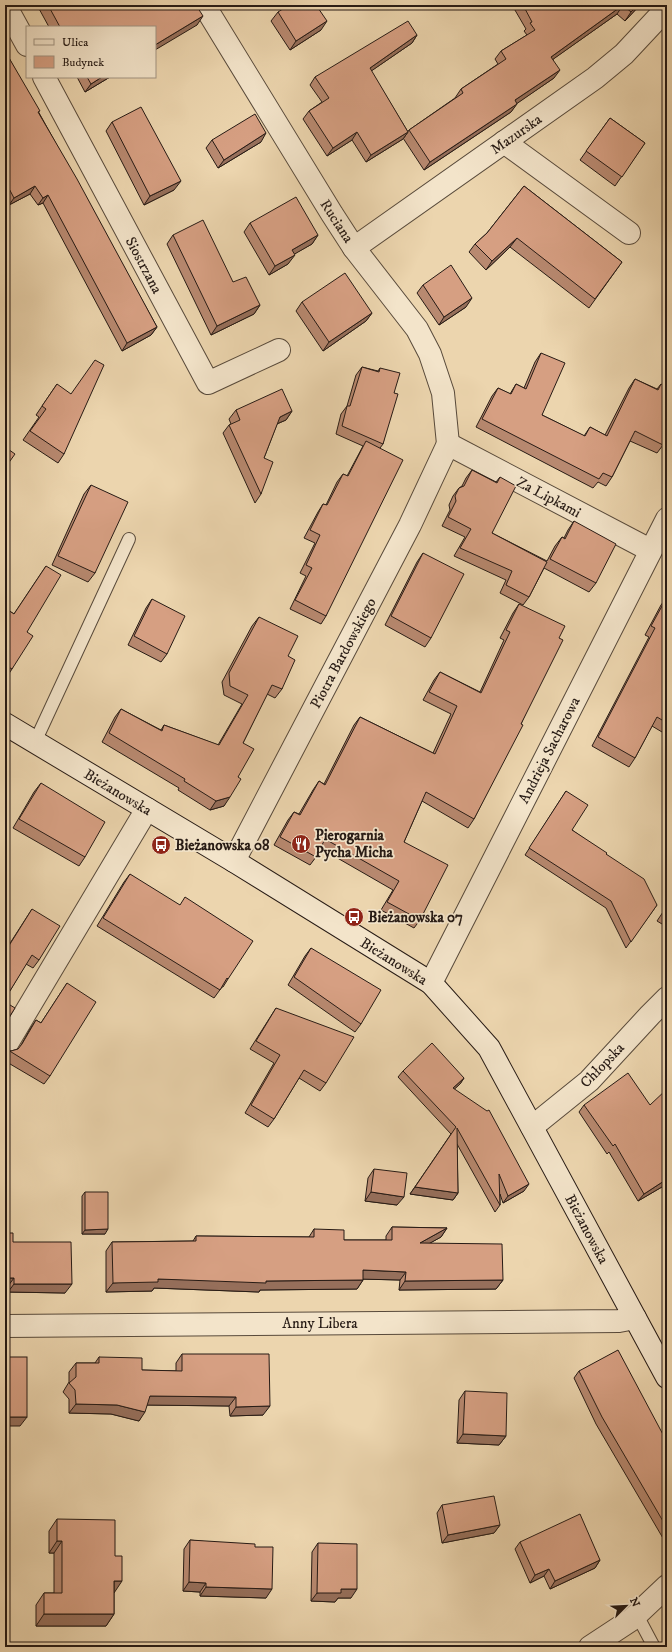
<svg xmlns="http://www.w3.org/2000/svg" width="672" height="1652" font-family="'IM FELL DW Pica',serif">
  <rect width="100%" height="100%" fill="#ecd5ae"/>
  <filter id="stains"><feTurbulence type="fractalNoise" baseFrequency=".005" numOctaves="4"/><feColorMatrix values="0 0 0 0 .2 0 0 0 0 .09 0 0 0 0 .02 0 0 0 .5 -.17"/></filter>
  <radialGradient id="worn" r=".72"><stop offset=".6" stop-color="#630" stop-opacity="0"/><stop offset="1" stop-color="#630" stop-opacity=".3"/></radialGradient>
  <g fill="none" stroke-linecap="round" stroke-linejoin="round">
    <!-- lane casing -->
    <g stroke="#584a3b" stroke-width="14">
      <g id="lane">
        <path d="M 35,742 L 129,539"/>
        <path d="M 637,1615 L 654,1647"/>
      </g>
    </g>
    <!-- street casing -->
    <g stroke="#584a3b" stroke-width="24">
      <g id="street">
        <path d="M 5,5 L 27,45"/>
        <path d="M 204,5 L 332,214 L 354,248 L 417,329 L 430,354 L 443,393 L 448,444"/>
        <path d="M 44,77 L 208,383 L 279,350"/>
        <path d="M 504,142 L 629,233"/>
        <path d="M 354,248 L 595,78 L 624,54 L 667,8"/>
        <path d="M 448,444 L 650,550"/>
        <path d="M 234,861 L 410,525 L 448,444"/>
        <path d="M 431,983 L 667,519"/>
        <path d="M 5,1047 L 147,809"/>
        <path d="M 532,1127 L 589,1081 L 650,1015 L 667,998"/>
        <path d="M 5,1326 L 619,1321 L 635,1318"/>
        <path d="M 590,1647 L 631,1620 L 667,1586"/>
      </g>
    </g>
    <!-- secondary casing -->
    <g stroke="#271b15" stroke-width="24">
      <path id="secondary" d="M 5,724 L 234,861 L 431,983 L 489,1048 L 667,1377"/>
    </g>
    <!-- lane -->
    <use href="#lane" stroke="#f3e4ca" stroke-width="12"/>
    <!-- street -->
    <use href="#street" stroke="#f3e4ca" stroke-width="22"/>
    <!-- secondary -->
    <use href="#secondary" stroke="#f3e4ca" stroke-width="22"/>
  </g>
  <!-- wall -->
  <g fill="#b88970" stroke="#271b15">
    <path d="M 37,5 L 196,5 L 197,25 L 155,27 L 49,27 Z"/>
    <path d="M 512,5 L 640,5 L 625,21 L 617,14 L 553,59 L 554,78 L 517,103 L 511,112 L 424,170 L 403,138 L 409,130 L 455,98 L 461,89 L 498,64 L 495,59 L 501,51 L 527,35 L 524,31 L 526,29 Z"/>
    <path d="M 278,12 L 321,30 L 290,50 L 271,21 Z"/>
    <path d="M 417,35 L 412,43 L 371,71 L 408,132 L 403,139 L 366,162 L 352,140 L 327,156 L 303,119 L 309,111 L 322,102 L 310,85 L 315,77 Z"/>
    <path d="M 5,51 L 157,327 L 151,335 L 122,351 L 43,203 L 38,205 L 30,194 L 9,205 L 5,198 Z"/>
    <path d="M 77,77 L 110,77 L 85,92 Z"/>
    <path d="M 610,118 L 645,143 L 615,186 L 580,160 Z"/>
    <path d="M 112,122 L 174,190 L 144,205 L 106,131 Z"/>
    <path d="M 212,140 L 261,142 L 218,168 L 206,148 Z"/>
    <path d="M 524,186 L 622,262 L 589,308 L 510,247 L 486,270 L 469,252 L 475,244 L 487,233 Z"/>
    <path d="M 250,223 L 318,235 L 312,244 L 294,254 L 288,264 L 269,275 L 244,232 Z"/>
    <path d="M 173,235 L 233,282 L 260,305 L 254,314 L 211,335 L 167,244 Z"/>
    <path d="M 423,285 L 466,307 L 439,325 L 417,293 Z"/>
    <path d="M 302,302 L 372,313 L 366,321 L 323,351 L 296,311 Z"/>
    <path d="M 541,353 L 542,415 L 584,436 L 590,427 L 605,435 L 629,388 L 635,379 L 657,389 L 661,384 L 663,445 L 657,453 L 630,441 L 612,477 L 606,486 L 598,482 L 593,488 L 476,427 L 492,396 L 498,388 L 510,394 L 516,384 L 524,388 L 535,362 Z"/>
    <path d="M 362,367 L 378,371 L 380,368 L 394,393 L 383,444 L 380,448 L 326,616 L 321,624 L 290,609 L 306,576 L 300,573 L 315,543 L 304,538 L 318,512 L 323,504 L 326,505 L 337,482 L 343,474 L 347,476 L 363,446 L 336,434 L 341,414 L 347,406 L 356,375 Z"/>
    <path d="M 57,384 L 64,454 L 58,463 L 23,440 L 39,417 L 36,415 Z"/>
    <path d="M 236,410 L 292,411 L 286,420 L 277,424 L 264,458 L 261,494 L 255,503 L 223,433 L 229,425 L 231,424 L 229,419 Z"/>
    <path d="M 472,470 L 496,482 L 500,477 L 492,533 L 547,561 L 555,546 L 562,537 L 564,538 L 568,530 L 574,521 L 596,583 L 589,592 L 544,568 L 529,597 L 523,605 L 500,593 L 506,580 L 454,556 L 465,537 L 442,526 L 450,510 L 449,505 L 453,496 L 459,488 L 462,486 L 466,478 Z"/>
    <path d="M 91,485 L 95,573 L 88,582 L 52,565 L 84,494 Z"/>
    <path d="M 423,553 L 431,638 L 425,647 L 385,625 L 417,562 Z"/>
    <path d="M 46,566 L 27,632 L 12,669 L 6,678 L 5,678 L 5,608 L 14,614 Z"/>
    <path d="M 667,597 L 667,735 L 652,726 L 635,758 L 629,767 L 592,746 L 649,637 L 645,635 L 661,605 Z"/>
    <path d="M 152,599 L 167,654 L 161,662 L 128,645 L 146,608 Z"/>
    <path d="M 519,604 L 559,638 L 521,724 L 474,819 L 468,828 L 422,801 L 404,842 L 420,920 L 414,928 L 381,910 L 393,890 L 320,848 L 316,857 L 310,865 L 274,845 L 288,820 L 294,812 L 299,814 L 313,790 L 319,781 L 324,784 L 354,725 L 360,717 L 433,753 L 451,714 L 423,700 L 434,680 L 440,672 L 480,692 L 504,640 L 500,638 L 513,613 Z"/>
    <path d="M 259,617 L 288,656 L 282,689 L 275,698 L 267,694 L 243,743 L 238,777 L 224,806 L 210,810 L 178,790 L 179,788 L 102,742 L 115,717 L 121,709 L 161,730 L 164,725 L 218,745 L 242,704 L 224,695 L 222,682 L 252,626 Z"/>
    <path d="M 41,783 L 85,857 L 79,866 L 13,828 L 34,792 Z"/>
    <path d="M 566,791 L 572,830 L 606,854 L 657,905 L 626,948 L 606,908 L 525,855 Z"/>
    <path d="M 130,874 L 228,979 L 223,987 L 222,987 L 214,998 L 97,926 L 124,882 Z"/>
    <path d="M 667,907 L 667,927 L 657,921 L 663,912 Z"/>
    <path d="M 32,909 L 39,960 L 33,968 L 26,964 L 5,999 L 5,951 Z"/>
    <path d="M 311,948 L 361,1024 L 355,1032 L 288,985 L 305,956 Z"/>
    <path d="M 67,983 L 50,1076 L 44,1084 L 5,1061 L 5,1054 L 8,1050 L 11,1051 L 18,1049 L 20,1047 L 30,1029 L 36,1020 L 41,1023 Z"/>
    <path d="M 276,1008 L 326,1083 L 320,1091 L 299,1078 L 274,1119 L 268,1127 L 245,1113 L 274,1063 L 250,1049 Z"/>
    <path d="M 403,1071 L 464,1078 L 460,1084 L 454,1089 L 524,1191 L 503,1203 L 500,1194 L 500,1205 L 495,1212 L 457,1144 L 458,1193 L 453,1200 L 410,1194 L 451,1134 L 398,1077 Z"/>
    <path d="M 584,1105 L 667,1184 L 638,1201 L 609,1152 L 607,1154 L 579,1112 Z"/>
    <path d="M 374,1169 L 397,1205 L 365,1201 L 368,1178 Z"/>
    <path d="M 85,1192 L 105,1234 L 82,1234 L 82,1196 Z"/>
    <path d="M 392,1227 L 447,1228 L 441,1237 L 430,1243 L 503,1280 L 496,1289 L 399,1290 L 400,1280 L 363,1279 L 363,1280 L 357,1289 L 260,1290 L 259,1292 L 154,1288 L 152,1291 L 106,1292 L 106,1251 L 112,1242 L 193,1241 L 196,1236 L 309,1237 L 314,1229 L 344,1240 L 386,1240 L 386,1236 Z"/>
    <path d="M 667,1235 L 667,1247 L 663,1240 Z"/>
    <path d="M 13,1242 L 65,1293 L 8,1292 L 8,1286 Z"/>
    <path d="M 182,1354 L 263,1415 L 230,1416 L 229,1406 L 147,1405 L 139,1421 L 111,1414 L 69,1413 L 69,1399 L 63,1392 L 69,1382 L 69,1372 L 76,1363 L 95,1363 L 99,1357 L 142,1370 L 176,1371 L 176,1363 Z"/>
    <path d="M 579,1371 L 667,1442 L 667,1545 L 596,1424 L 574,1378 Z"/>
    <path d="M 465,1391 L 506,1436 L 499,1445 L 457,1443 L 459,1400 Z"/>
    <path d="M 442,1505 L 500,1525 L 494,1533 L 442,1543 L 437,1513 Z"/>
    <path d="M 57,1519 L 114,1592 L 114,1614 L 106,1626 L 36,1626 L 36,1605 L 44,1593 L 54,1593 L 54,1553 L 49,1553 L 49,1531 Z"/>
    <path d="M 190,1540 L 255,1547 L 266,1598 L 200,1596 L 200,1592 L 183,1591 L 184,1549 Z"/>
    <path d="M 520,1542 L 600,1560 L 595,1568 L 550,1589 L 544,1576 L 530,1583 L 515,1549 Z"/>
    <path d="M 318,1543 L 351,1598 L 338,1598 L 335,1602 L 311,1601 L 312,1552 Z"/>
  </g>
  <!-- shaded-wall -->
  <g fill="#966f5b" stroke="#271b15">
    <path d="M 623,5 L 617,14 L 545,65 L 551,57 Z"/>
    <path d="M 638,5 L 640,5 L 625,21 L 631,12 Z"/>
    <path d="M 203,16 L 197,25 L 155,50 L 155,45 Z"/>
    <path d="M 327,21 L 321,30 L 290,50 L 296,41 Z"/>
    <path d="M 417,35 L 412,43 L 364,76 L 370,68 Z"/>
    <path d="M 560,70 L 554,78 L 509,109 L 515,100 Z"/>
    <path d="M 102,77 L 110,77 L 85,92 L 91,84 Z"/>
    <path d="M 517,104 L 511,112 L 424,170 L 430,162 Z"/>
    <path d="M 357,132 L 352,140 L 327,156 L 333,148 Z"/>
    <path d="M 408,132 L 403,139 L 366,162 L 371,155 Z"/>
    <path d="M 266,133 L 261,142 L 218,168 L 224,160 Z"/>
    <path d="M 181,181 L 174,190 L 144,205 L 150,196 Z"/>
    <path d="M 35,186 L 30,194 L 9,205 L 14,198 Z"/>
    <path d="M 48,195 L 43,203 L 38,205 L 43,198 Z"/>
    <path d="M 318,235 L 312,244 L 286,259 L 292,250 Z"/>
    <path d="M 517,238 L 510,247 L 486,270 L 492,261 Z"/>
    <path d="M 295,255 L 288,264 L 269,275 L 275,266 Z"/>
    <path d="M 472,298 L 466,307 L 439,325 L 444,317 Z"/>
    <path d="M 260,305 L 254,314 L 211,335 L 217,326 Z"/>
    <path d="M 372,313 L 366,321 L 323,351 L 329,342 Z"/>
    <path d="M 157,327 L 151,335 L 122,351 L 127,343 Z"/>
    <path d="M 292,411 L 286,420 L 274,425 L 280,417 Z"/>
    <path d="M 230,797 L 224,806 L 210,810 L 216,801 Z"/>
    <path d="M 464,1078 L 460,1084 L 448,1095 L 453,1088 Z"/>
    <path d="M 667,1179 L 667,1184 L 638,1201 L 644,1194 Z"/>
    <path d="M 529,1184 L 524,1191 L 503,1203 L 508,1196 Z"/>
    <path d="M 415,1187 L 458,1193 L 453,1200 L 410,1194 Z"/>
    <path d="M 371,1192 L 404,1197 L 397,1205 L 365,1201 Z"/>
    <path d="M 447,1228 L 441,1237 L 414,1252 L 420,1243 Z"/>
    <path d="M 108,1229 L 105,1234 L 82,1234 L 85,1230 Z"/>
    <path d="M 363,1270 L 406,1272 L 400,1280 L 357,1279 Z"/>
    <path d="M 5,1278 L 14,1278 L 8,1286 L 5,1286 Z"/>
    <path d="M 158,1279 L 266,1281 L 363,1280 L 357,1289 L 260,1290 L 259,1292 L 154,1288 L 152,1291 L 106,1292 L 113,1283 Z"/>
    <path d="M 503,1280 L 496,1289 L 399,1290 L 405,1281 Z"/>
    <path d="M 14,1284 L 72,1284 L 65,1293 L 8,1292 Z"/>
    <path d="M 150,1396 L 236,1397 L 229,1406 L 144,1405 Z"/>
    <path d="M 76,1404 L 117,1405 L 145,1412 L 139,1421 L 111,1414 L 69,1413 Z"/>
    <path d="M 270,1406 L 263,1415 L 230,1416 L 236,1407 Z"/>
    <path d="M 5,1417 L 27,1417 L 20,1426 L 5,1426 Z"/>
    <path d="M 463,1434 L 506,1436 L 499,1445 L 457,1443 Z"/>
    <path d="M 500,1525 L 494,1533 L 442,1543 L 448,1535 Z"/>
    <path d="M 57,1541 L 62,1541 L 54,1553 L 49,1553 Z"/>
    <path d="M 600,1560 L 595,1568 L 550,1589 L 555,1581 Z"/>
    <path d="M 549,1569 L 544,1576 L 530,1583 L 535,1575 Z"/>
    <path d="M 114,1581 L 122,1581 L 114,1593 Z"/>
    <path d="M 189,1582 L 206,1583 L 200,1592 L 183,1591 Z"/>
    <path d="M 206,1587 L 272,1589 L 266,1598 L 200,1596 Z"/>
    <path d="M 341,1589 L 357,1589 L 351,1598 L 338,1598 L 335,1602 L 311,1601 L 317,1593 Z"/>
    <path d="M 44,1614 L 114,1614 L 106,1626 L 36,1626 Z"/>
  </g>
  <!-- building -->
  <g fill="#d69f82" stroke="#271b15">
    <path d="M 48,5 L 196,5 L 203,16 L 155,45 L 155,27 L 60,27 Z"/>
    <path d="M 289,5 L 316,5 L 327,21 L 296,41 L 278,12 Z"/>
    <path d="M 523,5 L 638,5 L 631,12 L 623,5 L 551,57 L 560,70 L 515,100 L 517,104 L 430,162 L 409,130 L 463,93 L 461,89 L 506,59 L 501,51 L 535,30 L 530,23 L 532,22 Z"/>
    <path d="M 408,21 L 417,35 L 370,68 L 408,132 L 371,155 L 357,132 L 333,148 L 309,111 L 329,98 L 315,77 Z"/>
    <path d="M 5,51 L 40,111 L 38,112 L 77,179 L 157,327 L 127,343 L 48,195 L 43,198 L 35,186 L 14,198 L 5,181 Z"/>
    <path d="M 87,77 L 102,77 L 91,84 Z"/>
    <path d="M 141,107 L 181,181 L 150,196 L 112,122 Z"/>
    <path d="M 255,114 L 266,133 L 224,160 L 212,140 Z"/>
    <path d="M 610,118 L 645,143 L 622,177 L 586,151 Z"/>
    <path d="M 524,186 L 622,262 L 595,299 L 517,238 L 492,261 L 475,244 L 487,233 Z"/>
    <path d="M 296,197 L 318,235 L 292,250 L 295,255 L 275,266 L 250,223 Z"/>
    <path d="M 203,220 L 233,282 L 246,277 L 260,305 L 217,326 L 173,235 Z"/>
    <path d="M 451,265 L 472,298 L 444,317 L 423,285 Z"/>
    <path d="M 345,273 L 372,313 L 329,342 L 302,302 Z"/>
    <path d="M 541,353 L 565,363 L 542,415 L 585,436 L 590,427 L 607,436 L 635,379 L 658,390 L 661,384 L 667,387 L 667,436 L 663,445 L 635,431 L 612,477 L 603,473 L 599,479 L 482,419 L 498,388 L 511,394 L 516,384 L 526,389 Z"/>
    <path d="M 95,360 L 104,365 L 64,454 L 30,431 L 46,409 L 42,406 L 57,384 L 71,394 Z"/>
    <path d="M 362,367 L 379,372 L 380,368 L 400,373 L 394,393 L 398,394 L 383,444 L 342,426 L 347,406 L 350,406 Z"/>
    <path d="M 282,389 L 292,411 L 280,417 L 264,458 L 273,462 L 261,494 L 229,425 L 240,420 L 236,410 Z"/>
    <path d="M 366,441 L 403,460 L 326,616 L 295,600 L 312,568 L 306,565 L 320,535 L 310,530 L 323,504 L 327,505 L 343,474 L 348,476 Z"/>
    <path d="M 5,447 L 15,454 L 5,468 Z"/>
    <path d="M 472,470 L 497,483 L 500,477 L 516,486 L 492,533 L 547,562 L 529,597 L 506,585 L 512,571 L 460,548 L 471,529 L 448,517 L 456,501 L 455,496 L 459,488 L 464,486 Z"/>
    <path d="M 91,485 L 128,502 L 95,573 L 58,556 Z"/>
    <path d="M 574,521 L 616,544 L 596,583 L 550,559 L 562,537 L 565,539 Z"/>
    <path d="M 423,553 L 464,574 L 431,638 L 391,616 Z"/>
    <path d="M 46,566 L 61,575 L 27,632 L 33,636 L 12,669 L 5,665 L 5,608 L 14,614 Z"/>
    <path d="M 667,597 L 667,723 L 657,717 L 635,758 L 598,737 L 655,628 L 651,626 Z"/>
    <path d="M 152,599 L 185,616 L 167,654 L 134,636 Z"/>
    <path d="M 519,604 L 565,626 L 559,638 L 563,640 L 521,724 L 523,725 L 474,819 L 426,792 L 404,842 L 448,865 L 420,920 L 387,902 L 399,881 L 325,839 L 316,857 L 280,837 L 294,812 L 300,815 L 319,781 L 325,785 L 360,717 L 435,754 L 457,706 L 429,692 L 440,672 L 481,693 L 510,632 L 506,630 Z"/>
    <path d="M 259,617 L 298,636 L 288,656 L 295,660 L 282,689 L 272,685 L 243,743 L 254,749 L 238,777 L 241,779 L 230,797 L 216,801 L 184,781 L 185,779 L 109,733 L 121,709 L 162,731 L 164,725 L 219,745 L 248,695 L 230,686 L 229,673 Z"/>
    <path d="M 41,783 L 105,822 L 85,857 L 19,819 Z"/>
    <path d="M 566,791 L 588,805 L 572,830 L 607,853 L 606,854 L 644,879 L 657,905 L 631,942 L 611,901 L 529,848 Z"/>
    <path d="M 130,874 L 180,905 L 185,897 L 253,941 L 228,979 L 227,978 L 220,990 L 103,918 Z"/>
    <path d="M 667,907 L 667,914 L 663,912 Z"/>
    <path d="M 32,909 L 60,926 L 39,960 L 32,955 L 5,999 L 5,952 Z"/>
    <path d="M 311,948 L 381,990 L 361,1024 L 294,977 Z"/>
    <path d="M 67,983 L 96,1002 L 50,1076 L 8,1050 L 11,1051 L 18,1049 L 22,1044 L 36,1020 L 41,1023 Z"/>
    <path d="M 5,1002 L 15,1008 L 5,1024 Z"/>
    <path d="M 276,1008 L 354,1037 L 326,1083 L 304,1070 L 274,1119 L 251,1105 L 280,1055 L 256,1041 Z"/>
    <path d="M 432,1043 L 464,1078 L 453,1088 L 487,1111 L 489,1110 L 529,1184 L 508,1196 L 499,1174 L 500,1205 L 457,1128 L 458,1193 L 415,1187 L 456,1127 L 403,1071 Z"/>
    <path d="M 628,1073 L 650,1105 L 667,1089 L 667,1179 L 644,1194 L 615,1144 L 613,1146 L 584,1105 Z"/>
    <path d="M 374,1169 L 407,1173 L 404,1197 L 371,1192 Z"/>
    <path d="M 85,1192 L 108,1192 L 108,1229 L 85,1230 Z"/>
    <path d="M 392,1227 L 447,1228 L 420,1243 L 502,1244 L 503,1280 L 405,1281 L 406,1272 L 363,1270 L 363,1280 L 266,1281 L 266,1283 L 158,1279 L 158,1282 L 113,1283 L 112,1242 L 196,1241 L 196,1236 L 314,1237 L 314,1229 L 344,1230 L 344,1240 L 392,1240 Z"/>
    <path d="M 5,1233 L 13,1233 L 13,1242 L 71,1242 L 72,1284 L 14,1284 L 14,1278 L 5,1278 Z"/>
    <path d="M 618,1350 L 667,1442 L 667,1528 L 602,1417 L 579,1371 Z"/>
    <path d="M 182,1354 L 269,1354 L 270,1406 L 236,1407 L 236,1397 L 150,1396 L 145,1412 L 117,1405 L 76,1404 L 75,1390 L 69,1383 L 76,1377 L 76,1363 L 99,1363 L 99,1357 L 142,1358 L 142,1370 L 182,1371 Z"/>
    <rect x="5" y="1357" width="22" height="60"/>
    <path d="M 465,1391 L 507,1393 L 506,1436 L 463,1434 Z"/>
    <path d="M 494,1496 L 500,1525 L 448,1535 L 442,1505 Z"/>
    <path d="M 580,1514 L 600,1560 L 555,1581 L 549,1569 L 535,1575 L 520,1542 Z"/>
    <path d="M 57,1519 L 115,1520 L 115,1556 L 122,1556 L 122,1581 L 114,1581 L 114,1614 L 44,1614 L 44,1593 L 62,1593 L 62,1541 L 57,1541 Z"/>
    <path d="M 190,1540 L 255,1544 L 255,1547 L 273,1547 L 272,1589 L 206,1587 L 206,1583 L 189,1582 Z"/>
    <path d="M 318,1543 L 357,1544 L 357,1589 L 341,1589 L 341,1593 L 317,1593 Z"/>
  </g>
  <!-- icons -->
  <defs>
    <g id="restaurant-disc" transform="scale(1)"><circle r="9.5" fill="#8f2418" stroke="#f3e4ca"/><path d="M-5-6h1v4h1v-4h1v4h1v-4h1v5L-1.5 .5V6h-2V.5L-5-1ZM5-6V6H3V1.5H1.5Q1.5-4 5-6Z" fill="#fff"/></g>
    <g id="bus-disc" transform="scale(1)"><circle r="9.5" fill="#8f2418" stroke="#f3e4ca"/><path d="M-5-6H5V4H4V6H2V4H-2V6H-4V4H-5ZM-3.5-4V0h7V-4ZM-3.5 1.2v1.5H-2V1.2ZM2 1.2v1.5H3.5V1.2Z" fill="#fff"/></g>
  </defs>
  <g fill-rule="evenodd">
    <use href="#restaurant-disc" x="301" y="844"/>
    <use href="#bus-disc" x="161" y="845"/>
    <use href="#bus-disc" x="354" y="917"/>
  </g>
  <g text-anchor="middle" stroke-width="3.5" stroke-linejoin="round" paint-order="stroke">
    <!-- street labels -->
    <g font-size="15" fill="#271b15" stroke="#f3e4ca">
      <text transform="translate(516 134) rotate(-35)" y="5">Mazurska</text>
      <text transform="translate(337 221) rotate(57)" y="5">Ruciana</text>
      <text transform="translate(144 265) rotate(62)" y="5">Siostrzana</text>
      <text transform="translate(549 497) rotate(28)" y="5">Za Lipkami</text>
      <text transform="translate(343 653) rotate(-62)" y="5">Piotra Bardowskiego</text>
      <text transform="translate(549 750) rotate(-63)" y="5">Andrieja Sacharowa</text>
      <text transform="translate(118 792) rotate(31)" y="5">Bieżanowska</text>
      <text transform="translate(394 961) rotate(32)" y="5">Bieżanowska</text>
      <text transform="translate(602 1065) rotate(-46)" y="5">Chłopska</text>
      <text transform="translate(587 1229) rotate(62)" y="5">Bieżanowska</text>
      <text x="320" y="1328">Anny Libera</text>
    </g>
    <!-- poi labels -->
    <g font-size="15" font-weight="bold" fill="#271b15" stroke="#f3e4ca" text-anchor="start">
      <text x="315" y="840">Pierogarnia<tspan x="315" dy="17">Pycha Micha</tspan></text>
      <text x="175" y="850">Bieżanowska 08</text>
      <text x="368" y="922">Bieżanowska 07</text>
    </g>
  </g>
  <!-- margin -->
  <rect width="672" height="1652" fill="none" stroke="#ecd5ae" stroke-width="20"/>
  <rect x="6" y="6" width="660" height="1640" fill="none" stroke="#271b15" stroke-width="2"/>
  <rect x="10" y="10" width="652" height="1632" fill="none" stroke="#271b15"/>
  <!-- legend -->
  <rect x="26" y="26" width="130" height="52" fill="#f3e4ca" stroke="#a19482"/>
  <rect x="34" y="39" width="20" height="6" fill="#f3e4ca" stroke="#a19482"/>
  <text x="62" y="46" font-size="12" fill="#271b15">Ulica</text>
  <rect x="34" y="56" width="20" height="12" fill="#d69f82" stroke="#a19482"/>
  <text x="62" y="66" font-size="12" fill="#271b15">Budynek</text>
  <!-- north arrow -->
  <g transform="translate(626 1606) rotate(66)" stroke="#f3e4ca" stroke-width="3" paint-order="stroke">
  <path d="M0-3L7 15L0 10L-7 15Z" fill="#271b15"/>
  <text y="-6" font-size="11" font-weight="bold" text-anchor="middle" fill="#271b15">N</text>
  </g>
  <rect width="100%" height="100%" filter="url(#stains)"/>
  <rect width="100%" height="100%" fill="url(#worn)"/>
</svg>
